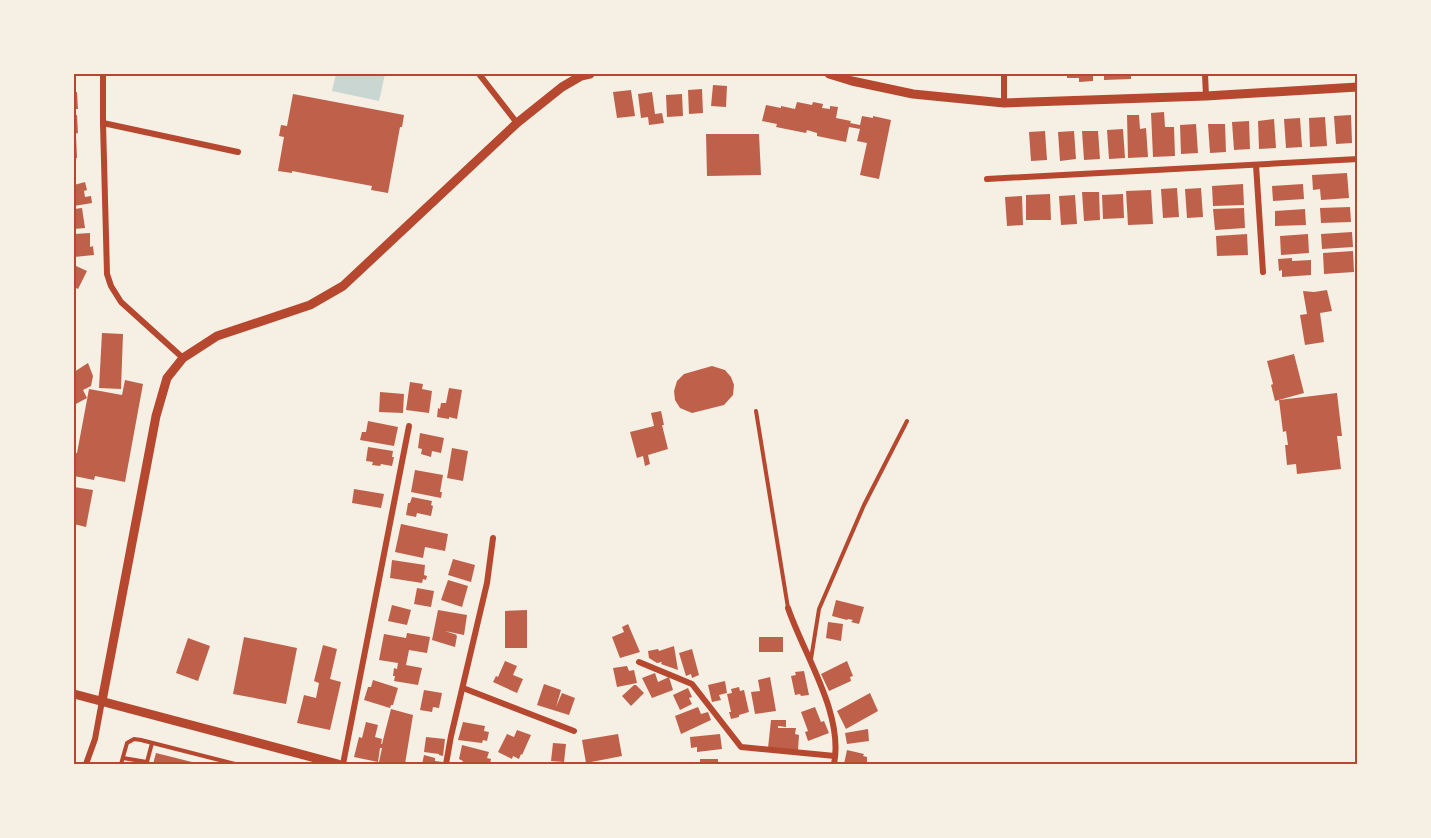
<svg xmlns="http://www.w3.org/2000/svg" width="1431" height="838" font-family="'Crimson Pro',serif">
  <rect width="100%" height="100%" fill="#f6efe4"/>
  <!-- water -->
  <path fill="#c9d6d2" d="M 336,74 L 385,74 L 379,101 L 332,91 Z"/>
  <!-- building -->
  <g fill="#bf614a">
    <path d="M 1067,74 L 1093,74 L 1093,81 L 1079,82 L 1079,78 L 1067,78 Z"/>
    <path d="M 1104,74 L 1131,74 L 1131,79 L 1104,80 Z"/>
    <path d="M 713,85 L 727,86 L 726,107 L 711,106 Z"/>
    <path d="M 702,89 L 703,113 L 689,114 L 688,90 Z"/>
    <path d="M 631,90 L 635,116 L 617,118 L 613,92 Z"/>
    <path d="M 74,92 L 77,92 L 78,109 L 74,109 Z"/>
    <path d="M 652,92 L 655,114 L 662,113 L 664,123 L 649,125 L 648,117 L 641,118 L 638,94 Z"/>
    <path d="M 293,94 L 404,115 L 402,127 L 400,127 L 388,193 L 371,190 L 372,186 L 292,171 L 292,173 L 278,171 L 284,137 L 279,136 L 281,125 L 287,126 Z"/>
    <path d="M 682,94 L 683,116 L 667,117 L 666,95 Z"/>
    <path d="M 797,102 L 812,105 L 813,102 L 823,104 L 822,108 L 830,109 L 830,106 L 838,107 L 836,118 L 851,121 L 850,123 L 860,125 L 862,116 L 873,118 L 873,116 L 891,120 L 879,179 L 860,175 L 867,143 L 857,141 L 860,129 L 849,127 L 846,142 L 817,136 L 817,133 L 807,130 L 806,133 L 776,127 L 777,124 L 762,121 L 766,105 L 781,108 L 781,106 L 795,109 Z"/>
    <path d="M 1164,112 L 1165,127 L 1174,127 L 1175,156 L 1153,157 L 1151,113 Z"/>
    <path d="M 74,115 L 77,115 L 78,133 L 74,134 Z"/>
    <path d="M 1127,115 L 1139,115 L 1140,129 L 1146,128 L 1148,157 L 1128,158 Z"/>
    <path d="M 1351,115 L 1352,143 L 1336,144 L 1334,116 Z"/>
    <path d="M 1325,117 L 1327,146 L 1310,147 L 1309,118 Z"/>
    <path d="M 1300,118 L 1302,147 L 1286,148 L 1284,119 Z"/>
    <path d="M 1274,119 L 1276,148 L 1259,149 L 1258,121 Z"/>
    <path d="M 1249,121 L 1250,149 L 1234,150 L 1232,122 Z"/>
    <path d="M 1196,124 L 1198,153 L 1181,154 L 1180,125 Z"/>
    <path d="M 1208,124 L 1225,124 L 1226,152 L 1210,153 Z"/>
    <path d="M 1123,129 L 1125,158 L 1109,159 L 1107,130 Z"/>
    <path d="M 1045,131 L 1047,160 L 1031,161 L 1029,132 Z"/>
    <path d="M 1074,131 L 1076,159 L 1060,161 L 1058,132 Z"/>
    <path d="M 1082,131 L 1098,131 L 1100,159 L 1084,160 Z"/>
    <path d="M 706,134 L 759,134 L 761,175 L 707,176 Z"/>
    <path d="M 76,136 L 77,158 L 74,158 L 74,137 Z"/>
    <path d="M 1347,173 L 1349,198 L 1321,200 L 1320,189 L 1313,190 L 1312,175 Z"/>
    <path d="M 85,182 L 87,190 L 84,191 L 85,197 L 91,196 L 92,203 L 74,206 L 74,185 Z"/>
    <path d="M 1243,184 L 1244,205 L 1213,206 L 1212,186 Z"/>
    <path d="M 1303,184 L 1304,199 L 1273,201 L 1272,186 Z"/>
    <path d="M 1177,188 L 1179,217 L 1163,218 L 1161,189 Z"/>
    <path d="M 1201,188 L 1203,217 L 1187,218 L 1185,189 Z"/>
    <path d="M 1151,190 L 1153,224 L 1128,225 L 1126,191 Z"/>
    <path d="M 1082,192 L 1099,192 L 1100,220 L 1084,221 Z"/>
    <path d="M 1050,194 L 1051,220 L 1026,220 L 1026,195 Z"/>
    <path d="M 1123,194 L 1124,218 L 1103,219 L 1102,195 Z"/>
    <path d="M 1075,195 L 1077,224 L 1061,225 L 1059,196 Z"/>
    <path d="M 1022,196 L 1023,225 L 1007,226 L 1005,197 Z"/>
    <path d="M 1350,207 L 1351,222 L 1321,223 L 1320,208 Z"/>
    <path d="M 82,208 L 85,228 L 74,229 L 74,209 Z"/>
    <path d="M 1244,208 L 1245,228 L 1215,230 L 1213,209 Z"/>
    <path d="M 1305,209 L 1306,225 L 1275,226 L 1275,211 Z"/>
    <path d="M 1352,232 L 1353,247 L 1322,249 L 1321,234 Z"/>
    <path d="M 90,233 L 90,247 L 93,246 L 94,255 L 74,257 L 74,234 Z"/>
    <path d="M 1247,234 L 1248,255 L 1217,256 L 1216,236 Z"/>
    <path d="M 1308,234 L 1309,253 L 1281,255 L 1280,236 Z"/>
    <path d="M 1353,251 L 1354,272 L 1324,274 L 1323,253 Z"/>
    <path d="M 1292,258 L 1292,261 L 1311,260 L 1311,275 L 1282,277 L 1282,270 L 1279,271 L 1278,259 Z"/>
    <path d="M 74,265 L 87,271 L 78,289 L 74,287 Z"/>
    <path d="M 1327,290 L 1332,311 L 1320,313 L 1324,342 L 1305,345 L 1300,315 L 1307,314 L 1303,291 L 1314,292 Z"/>
    <path d="M 102,333 L 123,334 L 121,389 L 99,388 Z"/>
    <path d="M 1294,354 L 1304,393 L 1275,401 L 1271,385 L 1273,384 L 1267,361 Z"/>
    <path d="M 88,363 L 93,376 L 91,386 L 83,390 L 87,398 L 74,405 L 74,372 Z"/>
    <path d="M 712,366 L 725,370 L 731,377 L 734,385 L 733,395 L 724,405 L 692,413 L 680,408 L 675,400 L 674,391 L 677,381 L 684,374 Z"/>
    <path d="M 125,380 L 143,384 L 125,482 L 95,476 L 94,480 L 74,476 L 74,453 L 77,453 L 89,389 L 122,395 Z"/>
    <path d="M 410,382 L 423,384 L 422,389 L 432,391 L 429,413 L 406,410 Z"/>
    <path d="M 449,388 L 462,390 L 457,419 L 449,417 L 449,419 L 437,417 L 438,408 L 440,409 L 441,403 L 446,403 Z"/>
    <path d="M 380,392 L 404,394 L 403,413 L 379,412 Z"/>
    <path d="M 1337,393 L 1342,436 L 1337,436 L 1341,469 L 1297,474 L 1296,464 L 1287,465 L 1285,445 L 1288,445 L 1286,431 L 1283,432 L 1279,400 Z"/>
    <path d="M 661,411 L 664,425 L 662,425 L 668,449 L 648,455 L 650,464 L 645,466 L 643,456 L 637,458 L 630,432 L 654,426 L 651,413 Z"/>
    <path d="M 368,421 L 398,427 L 394,446 L 360,440 L 362,432 L 366,432 Z"/>
    <path d="M 420,433 L 444,438 L 441,453 L 432,451 L 431,457 L 421,454 L 422,449 L 418,448 Z"/>
    <path d="M 368,447 L 393,451 L 392,457 L 394,457 L 392,466 L 381,464 L 380,466 L 372,465 L 373,462 L 366,461 Z"/>
    <path d="M 452,448 L 468,451 L 463,481 L 447,478 Z"/>
    <path d="M 415,470 L 443,475 L 440,492 L 442,492 L 441,498 L 411,492 Z"/>
    <path d="M 74,487 L 93,490 L 86,527 L 74,524 Z"/>
    <path d="M 354,489 L 384,494 L 381,508 L 352,503 Z"/>
    <path d="M 412,497 L 432,501 L 431,505 L 433,506 L 431,516 L 417,513 L 416,517 L 406,515 L 408,503 L 410,503 Z"/>
    <path d="M 401,524 L 448,534 L 445,551 L 425,547 L 423,558 L 395,552 Z"/>
    <path d="M 453,559 L 475,565 L 471,582 L 448,575 Z"/>
    <path d="M 392,560 L 425,565 L 424,575 L 427,576 L 426,580 L 423,579 L 422,583 L 390,578 Z"/>
    <path d="M 448,580 L 468,586 L 462,607 L 441,600 Z"/>
    <path d="M 417,588 L 434,591 L 431,607 L 414,604 Z"/>
    <path d="M 836,600 L 864,607 L 859,624 L 851,622 L 853,620 L 848,619 L 847,620 L 832,616 Z"/>
    <path d="M 392,605 L 411,610 L 407,625 L 388,621 Z"/>
    <path d="M 438,610 L 467,615 L 464,635 L 445,631 L 457,635 L 456,636 L 457,636 L 455,647 L 432,640 Z"/>
    <path d="M 527,610 L 527,648 L 505,648 L 505,611 Z"/>
    <path d="M 828,622 L 843,624 L 841,641 L 826,638 Z"/>
    <path d="M 628,624 L 640,652 L 620,658 L 612,637 L 624,632 L 622,627 Z"/>
    <path d="M 407,633 L 430,637 L 427,653 L 409,650 L 406,665 L 422,668 L 418,685 L 394,681 L 395,676 L 393,676 L 394,668 L 397,669 L 398,663 L 379,660 L 384,634 L 406,638 Z"/>
    <path d="M 244,637 L 297,648 L 286,704 L 233,694 Z"/>
    <rect x="759" y="637" width="24" height="15"/>
    <path d="M 188,638 L 210,646 L 198,681 L 176,673 Z"/>
    <path d="M 323,645 L 337,649 L 330,679 L 341,682 L 330,730 L 297,723 L 304,695 L 316,698 L 319,683 L 314,681 Z"/>
    <path d="M 674,646 L 678,670 L 661,664 L 662,662 L 657,663 L 649,658 L 648,651 L 658,649 L 659,651 Z"/>
    <path d="M 692,649 L 699,675 L 692,678 L 691,674 L 686,676 L 679,653 Z"/>
    <path d="M 505,661 L 517,666 L 513,675 L 523,679 L 517,693 L 493,682 L 496,676 L 498,677 Z"/>
    <path d="M 847,661 L 853,676 L 850,677 L 851,681 L 829,691 L 821,674 Z"/>
    <path d="M 627,666 L 629,671 L 634,670 L 637,683 L 617,687 L 613,668 Z"/>
    <path d="M 804,671 L 809,695 L 801,696 L 800,694 L 795,695 L 791,676 L 796,675 L 795,672 Z"/>
    <path d="M 655,673 L 658,682 L 669,677 L 673,690 L 652,698 L 642,678 Z"/>
    <path d="M 770,677 L 776,711 L 755,714 L 751,692 L 760,691 L 758,680 Z"/>
    <path d="M 373,680 L 398,688 L 393,705 L 391,705 L 390,708 L 364,700 L 368,687 L 371,687 Z"/>
    <path d="M 725,681 L 727,693 L 719,695 L 721,700 L 712,702 L 708,685 Z"/>
    <path d="M 544,684 L 561,690 L 556,707 L 562,693 L 575,698 L 569,715 L 537,705 Z"/>
    <path d="M 634,685 L 636,685 L 644,693 L 631,706 L 622,696 Z"/>
    <path d="M 739,687 L 740,691 L 744,690 L 749,712 L 739,715 L 739,717 L 731,719 L 729,712 L 731,712 L 727,694 L 732,693 L 731,689 Z"/>
    <path d="M 688,688 L 692,697 L 689,698 L 692,704 L 680,710 L 673,695 Z"/>
    <path d="M 424,690 L 442,693 L 439,708 L 433,707 L 432,712 L 420,710 Z"/>
    <path d="M 870,693 L 878,711 L 846,729 L 837,711 Z"/>
    <path d="M 698,707 L 701,714 L 708,712 L 711,720 L 681,734 L 675,716 Z"/>
    <path d="M 815,707 L 821,722 L 824,721 L 829,733 L 808,741 L 805,732 L 808,731 L 801,712 Z"/>
    <path d="M 391,709 L 413,715 L 405,764 L 389,764 L 379,762 L 382,748 L 380,748 L 378,762 L 354,757 L 359,737 L 362,738 L 366,722 L 378,725 L 375,737 L 382,739 L 381,744 L 382,744 Z"/>
    <path d="M 771,720 L 786,720 L 786,727 L 778,726 L 778,728 L 796,728 L 795,734 L 799,735 L 798,750 L 768,748 Z"/>
    <path d="M 463,722 L 485,726 L 484,731 L 489,732 L 487,741 L 483,740 L 482,743 L 458,740 Z"/>
    <path d="M 868,729 L 869,741 L 847,744 L 845,733 Z"/>
    <path d="M 517,730 L 531,735 L 522,755 L 521,754 L 519,759 L 513,756 L 512,759 L 498,752 L 507,734 L 514,737 Z"/>
    <path d="M 618,734 L 622,756 L 586,763 L 582,740 Z"/>
    <path d="M 720,734 L 722,749 L 697,752 L 697,747 L 691,748 L 690,737 Z"/>
    <path d="M 426,737 L 445,739 L 443,756 L 439,755 L 439,754 L 424,752 Z"/>
    <path d="M 553,743 L 566,744 L 564,762 L 551,761 Z"/>
    <path d="M 462,745 L 489,752 L 487,758 L 491,759 L 490,764 L 462,764 L 463,761 L 459,759 Z"/>
    <path d="M 847,750 L 864,754 L 863,756 L 867,757 L 867,763 L 862,762 L 861,764 L 844,764 Z"/>
    <path d="M 156,753 L 200,764 L 153,764 Z"/>
    <path d="M 424,755 L 435,758 L 435,761 L 443,762 L 442,764 L 422,764 Z"/>
    <rect x="700" y="759" width="18" height="5"/>
  </g>
  <g fill="none" stroke-linecap="round" stroke-linejoin="round">
    <!-- service -->
    <g stroke="#b5482f" stroke-width="4">
      <path d="M 756,411 L 788,608"/>
      <path d="M 811,659 L 819,609 L 864,505 L 907,421"/>
      <path d="M 123,758 L 147,762 L 152,743"/>
      <path d="M 121,764 L 127,743 L 134,739 L 141,740 L 235,764"/>
    </g>
    <!-- minor -->
    <g stroke="#b5482f" stroke-width="6">
      <path d="M 103,74 L 103,123 L 107,274 L 111,286 L 121,302 L 183,358"/>
      <path d="M 479,74 L 517,123"/>
      <path d="M 1004,74 L 1004,103"/>
      <path d="M 1205,74 L 1206,96"/>
      <path d="M 103,123 L 238,152"/>
      <path d="M 1256,165 L 1263,272"/>
      <path d="M 987,179 L 1358,159"/>
      <path d="M 788,608 C 804,655 844,714 834,764"/>
      <path d="M 639,662 L 692,684 L 741,747 L 835,756"/>
      <path d="M 463,688 L 574,731"/>
      <path d="M 86,764 L 95,739 L 102,701"/>
      <path d="M 343,764 L 409,426"/>
      <path d="M 446,764 L 451,736 L 487,583 L 493,538"/>
    </g>
    <!-- tertiary -->
    <g stroke="#b5482f" stroke-width="9">
      <path d="M 829,74 L 852,81 L 913,94 L 1004,103 L 1206,96 L 1358,87"/>
      <path d="M 74,694 L 338,764"/>
      <path d="M 102,701 L 156,416 L 167,378 L 183,358 L 217,336 L 310,305 L 343,286 L 517,123 L 562,87 L 581,76 L 590,74"/>
    </g>
  </g>
  <!-- border -->
  <rect width="1431" height="838" fill="none" stroke="#f6efe4" stroke-width="150"/>
  <rect x="75" y="75" width="1281" height="688" fill="none" stroke="#b5482f" stroke-width="2"/>
</svg>
